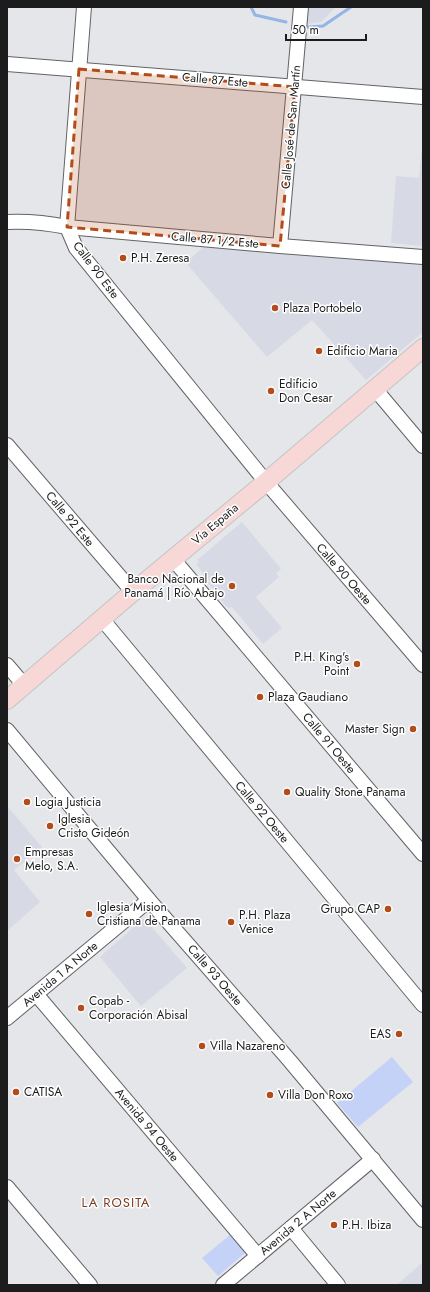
<svg xmlns="http://www.w3.org/2000/svg" width="430" height="1292" font-family="Jost,sans-serif">
  <rect width="100%" height="100%" fill="#e5e6ea"/>
  <!-- built -->
  <g fill="#d7dae5">
    <path d="M 307,7 L 336,7 L 321,22 L 306,24 Z"/>
    <path d="M 423,136 L 423,246 L 391,243 L 396,176 L 419,178 Z"/>
    <path d="M 203,247 L 423,265 L 423,332 L 366,380 L 312,320 L 267,357 L 186,263 Z"/>
    <path d="M 242,522 L 281,569 L 276,573 L 279,577 L 256,597 L 282,628 L 263,644 L 232,607 L 229,608 L 226,606 L 208,583 L 210,581 L 196,564 L 199,562 L 197,560 Z"/>
    <path d="M 7,806 L 42,847 L 14,870 L 40,902 L 7,931 Z"/>
    <path d="M 144,918 L 187,968 L 141,1006 L 100,957 Z"/>
    <path d="M 423,1262 L 423,1285 L 396,1285 L 400,1282 Z"/>
  </g>
  <!-- grass -->
  <g fill="#c5d2f8">
    <path d="M 392,1057 L 413,1082 L 358,1127 L 337,1103 Z"/>
    <path d="M 230,1235 L 245,1253 L 218,1276 L 202,1258 Z"/>
  </g>
  <g fill="none" stroke-linecap="round" stroke-linejoin="round">
    <!-- stream -->
    <g stroke="#93b6e7" stroke-width="3">
      <path d="M 251,7 L 255,15 L 286,22"/>
      <path d="M 308,27 L 323,26 L 351,7"/>
    </g>
    <!-- minor casing -->
    <g stroke="#616366" stroke-width="16">
      <g id="minor">
        <path d="M 84,7 L 67,227 L 76,248 L 266,482 L 423,665"/>
        <path d="M 7,64 L 423,97"/>
        <path d="M 7,222 C 27,221 47,223 67,227 L 280,246 L 423,257"/>
        <path d="M 280,246 L 301,7"/>
        <path d="M 375,389 L 423,446"/>
        <path d="M 7,445 L 133,592"/>
        <path d="M 173,559 L 423,854"/>
        <path d="M 102,619 L 423,1005"/>
        <path d="M 7,665 L 24,685"/>
        <path d="M 7,730 L 149,900 L 290,1061 L 423,1220"/>
        <path d="M 36,994 L 258,1256"/>
        <path d="M 7,1018 L 149,900"/>
        <path d="M 7,1187 L 90,1285"/>
        <path d="M 291,1228 L 338,1285"/>
        <path d="M 223,1285 L 373,1159"/>
      </g>
    </g>
    <!-- major casing -->
    <g stroke="#c4c4c4" stroke-width="20">
      <path id="major" d="M 7,700 L 133,592 L 266,482 L 423,348"/>
    </g>
    <!-- minor -->
    <use href="#minor" stroke="#fff" stroke-width="14"/>
    <!-- major -->
    <use href="#major" stroke="#f7d8d6" stroke-width="18"/>
  </g>
  <!-- marked area -->
  <path fill="#b24d1b" fill-opacity="0.2" stroke="#b24d1b" stroke-width="3" stroke-dasharray="8 5" stroke-linejoin="round" d="M 79,69 L 295,87 L 280,246 L 67,227 Z"/>
  <!-- markers -->
  <g fill="#b24d1b" stroke="#fff" stroke-width="1.5">
    <circle cx="123" cy="258" r="4"/>
    <circle cx="275" cy="308" r="4"/>
    <circle cx="319" cy="351" r="4"/>
    <circle cx="271" cy="391" r="4"/>
    <circle cx="232" cy="586" r="4"/>
    <circle cx="357" cy="664" r="4"/>
    <circle cx="260" cy="697" r="4"/>
    <circle cx="413" cy="729" r="4"/>
    <circle cx="287" cy="792" r="4"/>
    <circle cx="27" cy="802" r="4"/>
    <circle cx="50" cy="826" r="4"/>
    <circle cx="17" cy="859" r="4"/>
    <circle cx="388" cy="909" r="4"/>
    <circle cx="89" cy="914" r="4"/>
    <circle cx="231" cy="922" r="4"/>
    <circle cx="81" cy="1008" r="4"/>
    <circle cx="399" cy="1034" r="4"/>
    <circle cx="202" cy="1046" r="4"/>
    <circle cx="16" cy="1092" r="4"/>
    <circle cx="270" cy="1095" r="4"/>
    <circle cx="334" cy="1225" r="4"/>
  </g>
  <g text-anchor="middle" stroke-width="3" stroke-linejoin="round" paint-order="stroke">
    <!-- street labels -->
    <g font-size="12" fill="#1c1c1d" stroke="#fff">
      <text transform="translate(215 80) rotate(5)" y="4">Calle 87 Este</text>
      <text transform="translate(291 127) rotate(-85)" y="4">Calle José de San Martín</text>
      <text transform="translate(215 240) rotate(5)" y="4">Calle 87 1/2 Este</text>
      <text transform="translate(96 270) rotate(53)" y="4">Calle 90 Este</text>
      <text transform="translate(70 519) rotate(50)" y="4">Calle 92 Este</text>
      <text transform="translate(215 524) rotate(-40)" y="4">Vía España</text>
      <text transform="translate(344 574) rotate(49)" y="4">Calle 90 Oeste</text>
      <text transform="translate(329 743) rotate(50)" y="4">Calle 91 Oeste</text>
      <text transform="translate(262 812) rotate(50)" y="4">Calle 92 Oeste</text>
      <text transform="translate(60 974) rotate(-40)" y="4">Avenida 1 A Norte</text>
      <text transform="translate(215 975) rotate(49)" y="4">Calle 93 Oeste</text>
      <text transform="translate(147 1125) rotate(50)" y="4">Avenida 94 Oeste</text>
      <text transform="translate(298 1222) rotate(-40)" y="4">Avenida 2 A Norte</text>
    </g>
    <!-- poi labels -->
    <g font-size="12" fill="#1c1c1d" stroke="#fff" text-anchor="start">
      <text x="131" y="262">P.H. Zeresa</text>
      <text x="283" y="312">Plaza Portobelo</text>
      <text x="327" y="355">Edificio Maria</text>
      <text x="279" y="388">Edificio<tspan x="279" dy="14">Don Cesar</tspan></text>
      <text x="224" y="583" text-anchor="end">Banco Nacional de<tspan x="224" dy="14">Panamá | Río Abajo</tspan></text>
      <text x="349" y="661" text-anchor="end">P.H. King's<tspan x="349" dy="14">Point</tspan></text>
      <text x="268" y="701">Plaza Gaudiano</text>
      <text x="405" y="733" text-anchor="end">Master Sign</text>
      <text x="295" y="796">Quality Stone Panama</text>
      <text x="35" y="806">Logia Justicia</text>
      <text x="58" y="823">Iglesia<tspan x="58" dy="14">Cristo Gideón</tspan></text>
      <text x="25" y="856">Empresas<tspan x="25" dy="14">Melo, S.A.</tspan></text>
      <text x="97" y="911">Iglesia Mision<tspan x="97" dy="14">Cristiana de Panama</tspan></text>
      <text x="380" y="913" text-anchor="end">Grupo CAP</text>
      <text x="239" y="919">P.H. Plaza<tspan x="239" dy="14">Venice</tspan></text>
      <text x="89" y="1005">Copab -<tspan x="89" dy="14">Corporación Abisal</tspan></text>
      <text x="391" y="1038" text-anchor="end">EAS</text>
      <text x="210" y="1050">Villa Nazareno</text>
      <text x="24" y="1096">CATISA</text>
      <text x="278" y="1099">Villa Don Roxo</text>
      <text x="342" y="1229">P.H. Ibiza</text>
    </g>
    <!-- neighbourhood labels -->
    <g font-size="13" letter-spacing="1" fill="#7f3d20" stroke="#fff">
      <text x="116" y="1207">LA ROSITA</text>
    </g>
  </g>
  <!-- border -->
  <rect width="430" height="1292" fill="none" stroke="#1c1c1d" stroke-width="16"/>
  <!-- scale -->
  <path d="M286 34v6h80v-6" fill="none" stroke="#1c1c1d" stroke-width="2"/>
  <text x="292" y="34" font-size="12" fill="#1c1c1d" stroke="#ffffff" stroke-width="3" paint-order="stroke">50 m</text>
</svg>
